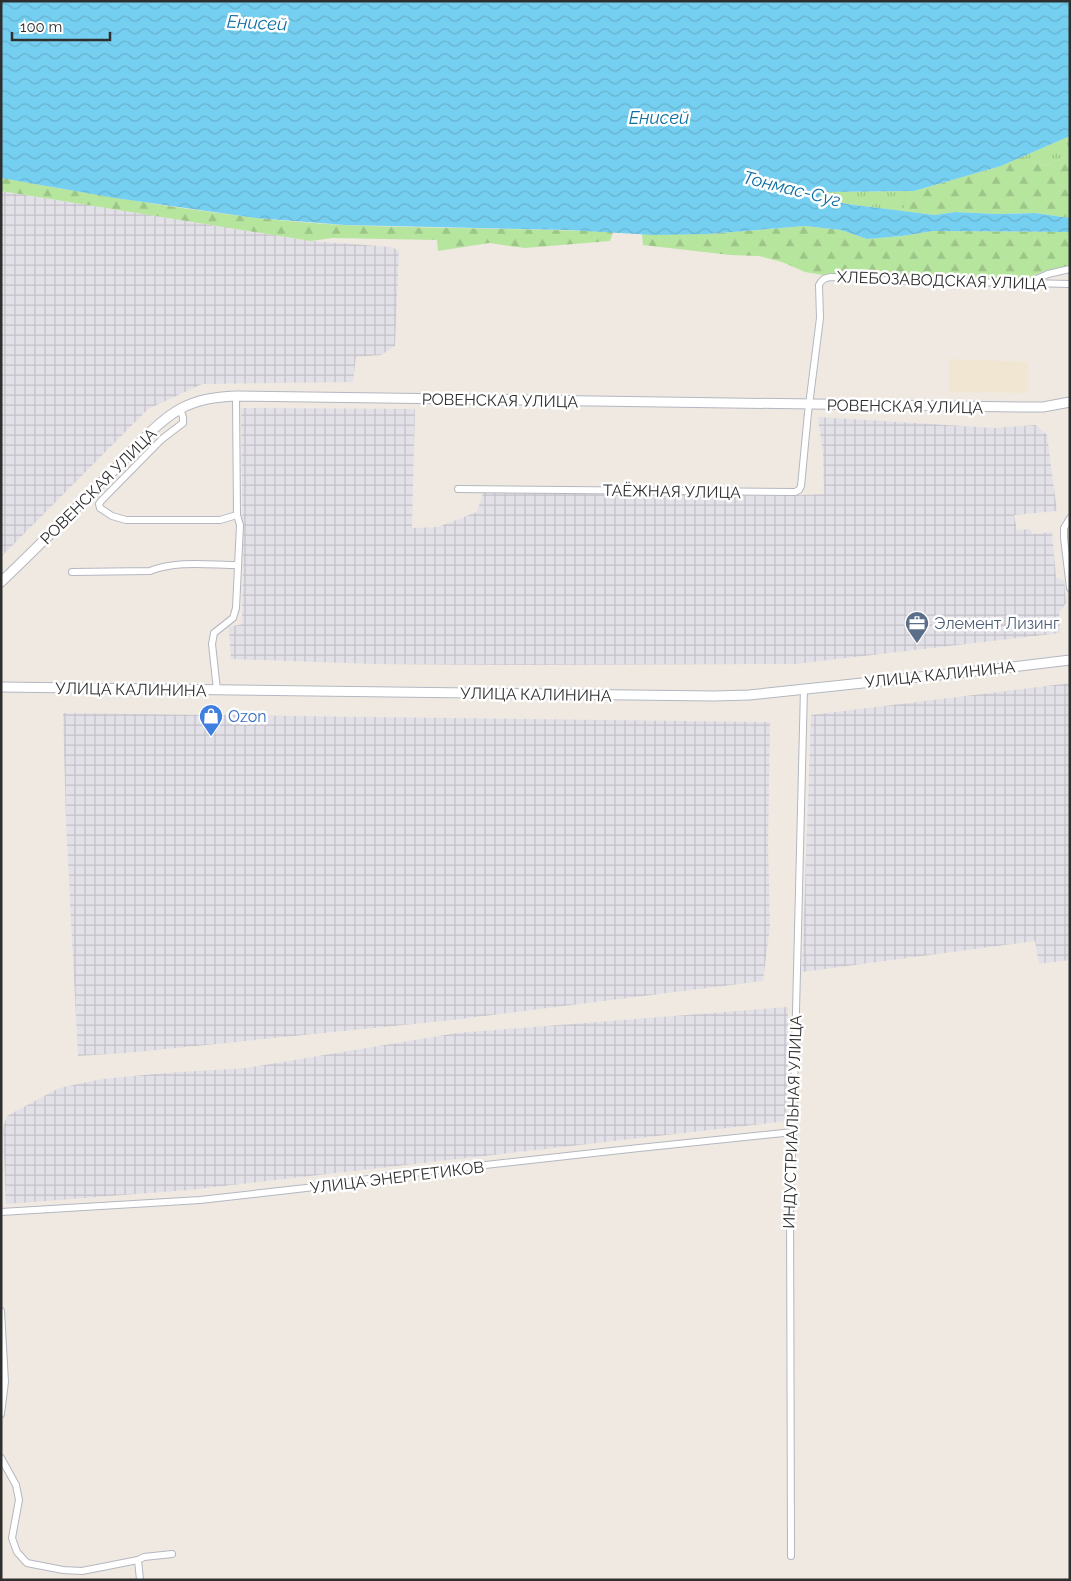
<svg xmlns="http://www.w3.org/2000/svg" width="1071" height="1581" font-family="Raleway,sans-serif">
  <defs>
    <pattern id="industrial-grid" width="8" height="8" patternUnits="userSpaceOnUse" patternTransform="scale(1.25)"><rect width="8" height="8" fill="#e3e1e8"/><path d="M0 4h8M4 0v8" fill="none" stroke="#c3c1c7"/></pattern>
    <pattern id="grass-tufts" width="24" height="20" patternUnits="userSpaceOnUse" patternTransform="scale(1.25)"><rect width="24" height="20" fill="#b6e59e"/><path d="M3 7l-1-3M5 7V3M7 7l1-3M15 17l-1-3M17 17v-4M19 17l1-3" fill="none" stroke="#9dc588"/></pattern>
    <pattern id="forest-firs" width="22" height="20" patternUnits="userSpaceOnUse" patternTransform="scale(1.25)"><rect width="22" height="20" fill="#b6e59e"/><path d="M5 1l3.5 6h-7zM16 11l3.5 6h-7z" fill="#9dc588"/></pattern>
    <pattern id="water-waves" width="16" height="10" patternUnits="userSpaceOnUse" patternTransform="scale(1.25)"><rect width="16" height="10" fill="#75cff0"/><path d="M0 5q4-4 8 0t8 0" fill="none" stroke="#66b2ce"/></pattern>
  </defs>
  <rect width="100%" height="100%" fill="#efe9e1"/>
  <!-- industrial -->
  <g fill="url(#industrial-grid)">
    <path d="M 1,191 L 311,241 L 392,247 L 399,251 L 395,346 L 381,355 L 356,357 L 353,382 L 202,384 L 148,409 L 1,557 Z"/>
    <path d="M 241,408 L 415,409 L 412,528 L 438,527 L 477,512 L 483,493 L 773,496 L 824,494 L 823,455 L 818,417 L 995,428 L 1036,425 L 1047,435 L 1057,511 L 1014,515 L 1017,530 L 1030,529 L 1033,534 L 1052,532 L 1056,577 L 1064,580 L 1066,603 L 1059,613 L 1060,633 L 795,664 L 522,665 L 373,664 L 231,659 L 229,627 L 242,624 L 243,555 Z"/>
    <path d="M 1070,683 L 1070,960 L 1039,964 L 1035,941 L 802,972 L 811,715 Z"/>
    <path d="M 63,713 L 770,722 L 768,845 L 770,925 L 763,981 L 453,1020 L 126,1053 L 78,1056 L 66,822 Z"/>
    <path d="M 788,1007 L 787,1121 L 189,1190 L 6,1204 L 3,1128 L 7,1116 L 59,1088 L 102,1079 L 165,1073 L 246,1068 L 457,1033 Z"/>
  </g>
  <!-- education -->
  <path fill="#f0e6d1" d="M 949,359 L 1028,362 L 1028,393 L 950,392 Z"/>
  <!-- grass -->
  <g fill="url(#grass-tufts)">
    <path d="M 1070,136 L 1070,155 L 1045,166 L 1021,157 Z"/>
    <path d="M 914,191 L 902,211 L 847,204 L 818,197 L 827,192 Z"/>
  </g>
  <!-- forest -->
  <g fill="url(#forest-firs)">
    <path d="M 1070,155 L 1070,218 L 1035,213 L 997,214 L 955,212 L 935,215 L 902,211 L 914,191 L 1001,166 L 1021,157 L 1045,166 Z"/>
    <path d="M 1,178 C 115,198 230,219 345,225 C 435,229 524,228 613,232 L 610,241 L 525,248 L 489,243 L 438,251 L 437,240 L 332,238 L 311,241 L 1,191 Z"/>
    <path d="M 805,226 L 841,230 L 867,239 L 902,236 L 933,231 L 1070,232 L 1070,265 L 1044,271 L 1026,279 L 883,278 L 823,275 L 805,272 L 782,262 L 759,256 L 730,255 L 643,245 L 642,234 L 708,234 Z"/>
  </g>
  <!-- water -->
  <path fill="url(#water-waves)" d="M 1,1 L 1070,1 L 1070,136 L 1001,166 L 914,191 L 827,192 L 818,197 L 847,204 L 935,215 L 955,212 L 997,214 L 1035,213 L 1070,218 L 1070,232 L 933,231 L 902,236 L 867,239 L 841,230 L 805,226 L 708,234 L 654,235 L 568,230 L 345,225 L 256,218 L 115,198 L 1,178 Z"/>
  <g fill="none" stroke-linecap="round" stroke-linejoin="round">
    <!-- minor casing -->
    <g stroke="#b4b7c1" stroke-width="8">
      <g id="minor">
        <path d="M 1030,282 L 1048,274 L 1070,269"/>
        <path d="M 180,409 L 183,417 L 183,423 L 162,439 L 101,501 L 99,504 L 100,508 L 112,516 L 126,520 L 220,520 L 237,515"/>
        <path d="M 458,489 L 795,492 L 799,490 L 801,486 L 808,413 L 820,318 L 819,285 C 822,279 825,278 831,277 L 881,280 L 1070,284"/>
        <path d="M 1070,518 L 1064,528 L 1064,538 L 1070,588"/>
        <path d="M 72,572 L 150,571 C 177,560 210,565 238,565"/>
        <path d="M 217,690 L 212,644 L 214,633 L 233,618 L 236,608 L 240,525 L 237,515 L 236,396"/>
        <path d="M 1,1212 L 200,1200 L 306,1188 L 396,1175 L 639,1148 L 793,1132"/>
        <path d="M 1,1311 L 5,1382 L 1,1414"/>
        <path d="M 1,1458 L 16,1485 L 19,1500 L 12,1538 L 17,1552 L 27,1563 L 63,1570 L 82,1571 L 138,1560 L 144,1557 L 172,1554"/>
        <path d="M 791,1556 L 790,1193 L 793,1132 L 804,688"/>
        <path d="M 138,1560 L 140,1580"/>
      </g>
    </g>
    <!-- secondary casing -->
    <g stroke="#b4b7c1" stroke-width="11">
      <g id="secondary">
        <path d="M 1,582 C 39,546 76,508 113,471 C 134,450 154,424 180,409 C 198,399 216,397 236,396 L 1021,407 L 1043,407 L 1070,402"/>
        <path d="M 1,687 L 714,696 L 749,695 L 995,669 L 1070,660"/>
      </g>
    </g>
    <!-- minor -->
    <use href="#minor" stroke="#fff" stroke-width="6"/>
    <!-- secondary -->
    <use href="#secondary" stroke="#fff" stroke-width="9"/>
  </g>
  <!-- icons -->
  <defs>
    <g id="office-pin" transform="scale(1.25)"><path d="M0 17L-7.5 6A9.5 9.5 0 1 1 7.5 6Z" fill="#5c6f8a" stroke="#fff"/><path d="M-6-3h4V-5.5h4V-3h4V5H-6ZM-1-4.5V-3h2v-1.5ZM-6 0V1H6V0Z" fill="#fff"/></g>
    <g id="shop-pin" transform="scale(1.25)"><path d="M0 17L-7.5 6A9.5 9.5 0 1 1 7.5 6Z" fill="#3f7fe0" stroke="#fff"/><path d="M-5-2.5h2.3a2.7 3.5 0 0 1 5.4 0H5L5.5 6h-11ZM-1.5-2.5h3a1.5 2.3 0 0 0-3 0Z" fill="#fff"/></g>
  </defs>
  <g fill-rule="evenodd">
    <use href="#office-pin" x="917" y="623"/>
    <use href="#shop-pin" x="211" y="716"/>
  </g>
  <g text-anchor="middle" stroke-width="5" stroke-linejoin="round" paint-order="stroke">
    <!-- street labels -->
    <g font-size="16" fill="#2e2e2e" stroke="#fff">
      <text transform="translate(942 280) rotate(2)" y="6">ХЛЕБОЗАВОДСКАЯ УЛИЦА</text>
      <text transform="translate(500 400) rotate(1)" y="6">РОВЕНСКАЯ УЛИЦА</text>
      <text transform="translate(905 406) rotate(1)" y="6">РОВЕНСКАЯ УЛИЦА</text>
      <text transform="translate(98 486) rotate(-45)" y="6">РОВЕНСКАЯ УЛИЦА</text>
      <text transform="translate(672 491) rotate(1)" y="6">ТАЁЖНАЯ УЛИЦА</text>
      <text transform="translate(940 674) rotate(-6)" y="6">УЛИЦА КАЛИНИНА</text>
      <text transform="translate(131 689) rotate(1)" y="6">УЛИЦА КАЛИНИНА</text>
      <text transform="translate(536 694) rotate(1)" y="6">УЛИЦА КАЛИНИНА</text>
      <text transform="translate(792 1122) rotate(-88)" y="6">ИНДУСТРИАЛЬНАЯ УЛИЦА</text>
      <text transform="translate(397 1177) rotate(-7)" y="6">УЛИЦА ЭНЕРГЕТИКОВ</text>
    </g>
    <!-- service labels -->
    <g font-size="16" fill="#4e5e75" stroke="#fff" text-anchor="start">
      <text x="934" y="629">Элемент Лизинг</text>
    </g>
    <!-- shop labels -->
    <g font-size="16" fill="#366cbe" stroke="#fff" text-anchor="start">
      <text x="228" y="722">Ozon</text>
    </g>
    <!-- water labels -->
    <g font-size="18" font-style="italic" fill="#0d6fa3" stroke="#fff">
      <text transform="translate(257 23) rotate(3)" y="6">Енисей</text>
      <text x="659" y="124">Енисей</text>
      <text transform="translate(792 189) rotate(14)" y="6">Тонмас-Суг</text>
    </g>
  </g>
  <!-- border -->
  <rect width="1071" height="1581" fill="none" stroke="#2e2e2e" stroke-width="5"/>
  <!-- scale -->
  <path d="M12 32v8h98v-8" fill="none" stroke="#2e2e2e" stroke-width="2.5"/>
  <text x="20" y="32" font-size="15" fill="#2e2e2e" stroke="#ffffff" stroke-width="4" paint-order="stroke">100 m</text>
</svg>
